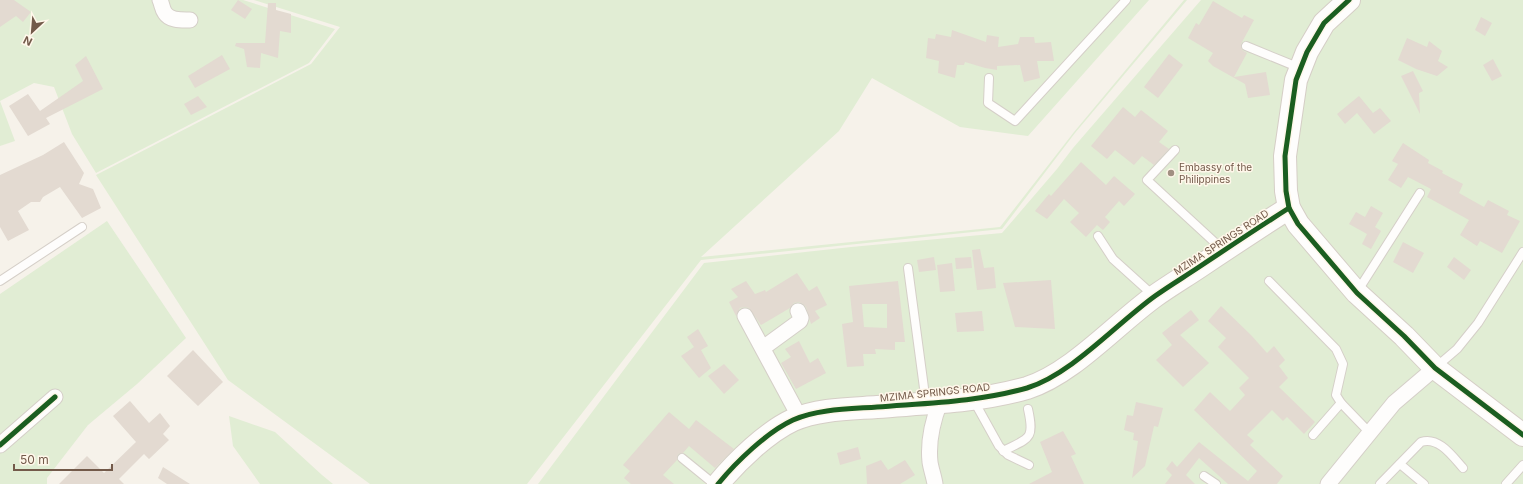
<svg xmlns="http://www.w3.org/2000/svg" width="1523" height="484" font-family="Inter,sans-serif">
  <rect width="100%" height="100%" fill="#f6f2ea"/>
  <!-- green -->
  <g fill="#e1edd4">
    <path d="M 0,0 L 243,0 L 335,29 L 309,63 L 96,173 L 72,134 L 54,87 L 34,83 L 0,101 L 15,141 L 0,146 Z"/>
    <path d="M 254,0 L 1149,0 L 1028,136 L 960,127 L 872,78 L 839,131 L 701,257 L 1000,227 L 1074,132 L 1184,0 L 1187,0 L 1075,133 L 1002,229 L 701,260 L 527,484 L 370,484 L 228,380 L 96,175 L 311,64 L 340,27 Z"/>
    <path d="M 1201,0 L 1523,0 L 1523,484 L 538,484 L 704,263 L 851,247 L 1002,233 L 1057,169 L 1073,148 Z"/>
    <path d="M 107,221 L 186,338 L 137,384 L 88,425 L 47,478 L 47,484 L 0,484 L 0,294 Z"/>
    <path d="M 229,416 L 275,432 L 322,475 L 333,484 L 260,484 L 233,446 Z"/>
  </g>
  <!-- building -->
  <g fill="#e3dad1" fill-rule="evenodd">
    <path d="M 0,0 L 14,0 L 31,12 L 23,22 L 16,16 L 0,27 Z"/>
    <path d="M 238,0 L 252,9 L 245,19 L 231,10 Z"/>
    <path d="M 1213,1 L 1242,18 L 1244,15 L 1254,20 L 1241,44 L 1242,50 L 1247,53 L 1234,77 L 1266,72 L 1270,95 L 1248,98 L 1245,84 L 1213,66 L 1208,61 L 1213,53 L 1188,38 L 1196,23 L 1199,25 Z"/>
    <path d="M 268,3 L 276,3 L 276,10 L 291,14 L 291,33 L 280,31 L 278,58 L 261,53 L 260,68 L 247,67 L 244,49 L 235,46 L 236,43 L 265,43 Z"/>
    <path d="M 1481,17 L 1492,23 L 1485,36 L 1475,30 Z"/>
    <path d="M 952,30 L 986,42 L 987,35 L 999,37 L 998,47 L 1018,44 L 1020,37 L 1034,37 L 1035,43 L 1051,42 L 1054,61 L 1037,61 L 1040,78 L 1024,82 L 1020,65 L 997,66 L 997,70 L 985,68 L 965,62 L 964,65 L 957,65 L 955,78 L 938,73 L 939,61 L 926,58 L 928,38 L 935,39 L 936,34 L 951,37 Z"/>
    <path d="M 1407,38 L 1427,47 L 1429,41 L 1442,51 L 1438,61 L 1448,67 L 1437,76 L 1416,69 L 1398,60 Z"/>
    <path d="M 1169,54 L 1183,65 L 1158,98 L 1144,87 Z"/>
    <path d="M 222,55 L 230,69 L 195,88 L 188,76 Z"/>
    <path d="M 86,56 L 103,89 L 46,118 L 50,124 L 28,136 L 9,106 L 28,94 L 40,111 L 83,81 L 75,65 Z"/>
    <path d="M 1493,59 L 1502,76 L 1492,81 L 1483,65 Z"/>
    <path d="M 1413,71 L 1423,91 L 1419,93 L 1420,114 L 1401,76 Z"/>
    <path d="M 198,96 L 207,107 L 191,115 L 184,104 Z"/>
    <path d="M 1359,96 L 1373,113 L 1380,108 L 1391,121 L 1374,134 L 1357,113 L 1345,124 L 1337,114 Z"/>
    <path d="M 1123,107 L 1135,117 L 1141,110 L 1168,131 L 1159,142 L 1169,149 L 1154,165 L 1142,156 L 1134,165 L 1115,150 L 1107,159 L 1091,146 Z"/>
    <path d="M 64,142 L 84,173 L 79,184 L 93,189 L 101,208 L 82,218 L 60,187 L 43,197 L 40,202 L 31,202 L 18,211 L 29,230 L 8,241 L 0,227 L 0,175 L 43,155 Z"/>
    <path d="M 1403,143 L 1429,160 L 1428,163 L 1443,171 L 1442,173 L 1463,184 L 1459,193 L 1484,207 L 1488,200 L 1509,211 L 1507,215 L 1520,221 L 1502,253 L 1480,241 L 1477,246 L 1460,235 L 1469,220 L 1427,197 L 1431,189 L 1408,177 L 1401,188 L 1388,180 L 1398,164 L 1392,161 Z"/>
    <path d="M 1081,162 L 1106,185 L 1114,176 L 1135,194 L 1124,206 L 1119,201 L 1105,217 L 1110,222 L 1103,230 L 1097,225 L 1086,237 L 1070,222 L 1079,213 L 1064,199 L 1047,219 L 1035,211 L 1049,194 L 1051,196 Z"/>
    <path d="M 1371,206 L 1383,213 L 1375,227 L 1381,231 L 1371,249 L 1362,244 L 1367,234 L 1349,224 L 1356,212 L 1365,217 Z"/>
    <path d="M 1403,242 L 1424,253 L 1413,273 L 1393,262 Z"/>
    <path d="M 980,249 L 984,268 L 994,267 L 996,288 L 977,290 L 972,250 Z"/>
    <path d="M 934,257 L 936,270 L 919,272 L 917,260 Z"/>
    <path d="M 971,257 L 972,268 L 956,269 L 955,258 Z"/>
    <path d="M 1454,257 L 1471,270 L 1464,280 L 1447,267 Z"/>
    <path d="M 952,263 L 955,291 L 940,292 L 937,265 Z"/>
    <path d="M 797,273 L 809,291 L 817,286 L 827,305 L 815,311 L 820,318 L 811,324 L 806,307 L 803,304 L 799,302 L 794,303 L 790,308 L 761,325 L 749,308 L 745,307 L 740,308 L 736,316 L 729,302 L 738,297 L 731,289 L 746,281 L 755,294 L 765,290 L 766,292 Z"/>
    <path d="M 1051,280 L 1055,329 L 1015,327 L 1003,283 Z"/>
    <path d="M 898,281 L 905,342 L 895,342 L 895,350 L 875,349 L 876,354 L 863,354 L 864,366 L 847,367 L 842,324 L 853,322 L 849,286 ZM 862,304 L 887,304 L 887,328 L 864,327 Z"/>
    <path d="M 1221,306 L 1251,335 L 1267,353 L 1274,346 L 1285,360 L 1279,366 L 1288,378 L 1279,387 L 1315,422 L 1304,434 L 1287,417 L 1283,421 L 1272,410 L 1247,435 L 1254,441 L 1250,445 L 1283,476 L 1277,484 L 1228,484 L 1199,458 L 1186,475 L 1195,484 L 1165,484 L 1172,475 L 1166,469 L 1172,461 L 1177,467 L 1199,442 L 1248,481 L 1257,471 L 1194,410 L 1210,392 L 1230,411 L 1245,395 L 1239,388 L 1249,378 L 1218,347 L 1226,338 L 1208,321 Z"/>
    <path d="M 1191,310 L 1199,320 L 1180,335 L 1209,363 L 1183,387 L 1156,360 L 1172,345 L 1162,333 Z"/>
    <path d="M 982,311 L 984,331 L 957,332 L 955,313 Z"/>
    <path d="M 698,329 L 708,346 L 701,350 L 711,368 L 699,378 L 681,356 L 694,347 L 687,337 Z"/>
    <path d="M 799,341 L 810,363 L 818,358 L 826,373 L 796,389 L 781,363 L 791,357 L 785,349 Z"/>
    <path d="M 193,350 L 223,382 L 198,406 L 167,376 Z"/>
    <path d="M 724,364 L 739,380 L 724,394 L 708,376 Z"/>
    <path d="M 130,401 L 149,423 L 160,413 L 170,426 L 163,434 L 169,440 L 149,459 L 144,454 L 119,479 L 124,484 L 59,484 L 87,456 L 104,473 L 136,442 L 113,416 Z"/>
    <path d="M 1136,402 L 1163,408 L 1158,427 L 1154,426 L 1145,466 L 1132,478 L 1138,441 L 1133,440 L 1134,433 L 1124,430 L 1127,415 L 1133,416 Z"/>
    <path d="M 669,412 L 689,429 L 696,420 L 734,449 L 715,468 L 689,446 L 683,453 L 678,454 L 677,460 L 663,475 L 674,484 L 631,484 L 624,478 L 630,471 L 623,465 Z"/>
    <path d="M 1063,431 L 1076,454 L 1071,456 L 1084,484 L 1029,484 L 1052,472 L 1040,442 Z"/>
    <path d="M 858,447 L 861,459 L 840,465 L 837,453 Z"/>
    <path d="M 881,460 L 888,470 L 905,460 L 915,475 L 900,484 L 867,484 L 866,466 Z"/>
    <path d="M 163,467 L 190,484 L 167,484 L 158,478 Z"/>
  </g>
  <g fill="none" stroke-linecap="round" stroke-linejoin="round">
    <!-- lane casing -->
    <g stroke="#d5cfc8" stroke-width="10">
      <g id="lane">
        <path d="M 1246,46 L 1300,68"/>
        <path d="M 989,78 L 988,103 L 1015,121 L 1126,0"/>
        <path d="M 1175,150 L 1147,180 L 1223,250"/>
        <path d="M 1098,236 L 1113,259 L 1154,296"/>
        <path d="M 908,268 L 926,403"/>
        <path d="M 0,281 L 82,227"/>
        <path d="M 1269,281 L 1336,349 L 1343,364 L 1336,395 L 1341,403 L 1369,432"/>
        <path d="M 1357,292 L 1420,193"/>
        <path d="M 1436,367 L 1457,349 L 1478,323 L 1523,252"/>
        <path d="M 974,401 L 999,446 L 1008,455 L 1029,465"/>
        <path d="M 1313,435 L 1341,403"/>
        <path d="M 1003,451 C 1029,438 1035,440 1028,409"/>
        <path d="M 682,458 L 714,484"/>
        <path d="M 1400,464 L 1424,484"/>
        <path d="M 1204,476 L 1216,484"/>
        <path d="M 1380,484 L 1421,442 C 1439,436 1453,457 1463,468"/>
        <path d="M 1506,484 L 1523,465"/>
      </g>
    </g>
    <!-- street casing -->
    <g stroke="#d5cfc8" stroke-width="17">
      <g id="street">
        <path d="M 160,0 C 162,4 162,9 165,13 C 170,21 182,20 190,20"/>
        <path d="M 745,316 L 800,418"/>
        <path d="M 763,348 L 800,321 L 801,318 L 798,311"/>
        <path d="M 0,445 L 55,397"/>
        <path d="M 935,484 C 934,477 931,469 930,462 C 928,443 933,420 940,402"/>
        <path d="M 1328,484 L 1394,403 L 1435,368"/>
      </g>
    </g>
    <!-- secondary casing -->
    <g stroke="#d5cec6" stroke-width="24">
      <g id="secondary">
        <path d="M 1349,0 L 1324,23 L 1307,52 L 1296,80 L 1285,156 L 1286,191 L 1289,208 L 1298,224 L 1357,293 L 1404,336 L 1435,368 L 1523,435"/>
        <path d="M 718,484 C 736,462 767,432 793,420 C 818,409 849,409 877,407 C 927,403 978,402 1027,388 C 1072,374 1116,324 1155,296 C 1169,286 1184,277 1199,267 C 1229,247 1259,227 1289,208"/>
      </g>
    </g>
    <!-- lane -->
    <use href="#lane" stroke="#fefdfc" stroke-width="8"/>
    <!-- street -->
    <use href="#street" stroke="#fefdfc" stroke-width="15"/>
    <!-- secondary -->
    <use href="#secondary" stroke="#fefdfc" stroke-width="22"/>
    <!-- cycleway casing -->
    <g stroke="#fff7ea" stroke-width="8">
      <g id="cycleway">
        <path d="M 1349,0 L 1324,23 L 1307,52 L 1296,80 L 1285,156 L 1286,191 L 1289,208 L 1298,224 L 1357,293 L 1404,336 L 1435,368 L 1523,435"/>
        <path d="M 0,445 L 55,397"/>
        <path d="M 718,484 C 736,462 767,432 793,420 C 818,409 849,409 877,407 C 927,403 978,402 1027,388 C 1072,374 1116,324 1155,296 C 1169,286 1184,277 1199,267 C 1229,247 1259,227 1289,208"/>
      </g>
    </g>
    <!-- cycleway -->
    <use href="#cycleway" stroke="#1b5e20" stroke-width="5"/>
  </g>
  <!-- markers -->
  <circle fill="#a18f82" stroke="#fff7ea" stroke-width="1.5" cx="1171" cy="173" r="4"/>
  <g text-anchor="middle" stroke-width="3" stroke-linejoin="round" paint-order="stroke">
    <!-- poi labels -->
    <g font-size="10" fill="#735a4a" stroke="#fff7ea" text-anchor="start">
      <text x="1179" y="171">Embassy of the<tspan x="1179" dy="12">Philippines</tspan></text>
    </g>
    <!-- street labels -->
    <g font-size="10" fill="#735a4a" stroke="#fff7ea">
      <text transform="translate(1221 242) rotate(-33)" y="4">MZIMA SPRINGS ROAD</text>
      <text transform="translate(935 392) rotate(-6)" y="4">MZIMA SPRINGS ROAD</text>
    </g>
  </g>
  <!-- north arrow -->
  <g transform="translate(32 32) rotate(206)" stroke="#fff7ea" stroke-width="3" paint-order="stroke">
  <path d="M0-3L7 15L0 10L-7 15Z" fill="#735a4a"/>
  <text y="-6" font-size="11" font-weight="bold" text-anchor="middle" fill="#735a4a">N</text>
  </g>
  <!-- scale -->
  <path d="M14 464v6h98v-6" fill="none" stroke="#735a4a" stroke-width="2"/>
  <text x="20" y="464" font-size="12" fill="#735a4a" stroke="#fff7ea" stroke-width="3" paint-order="stroke">50 m</text>
</svg>
